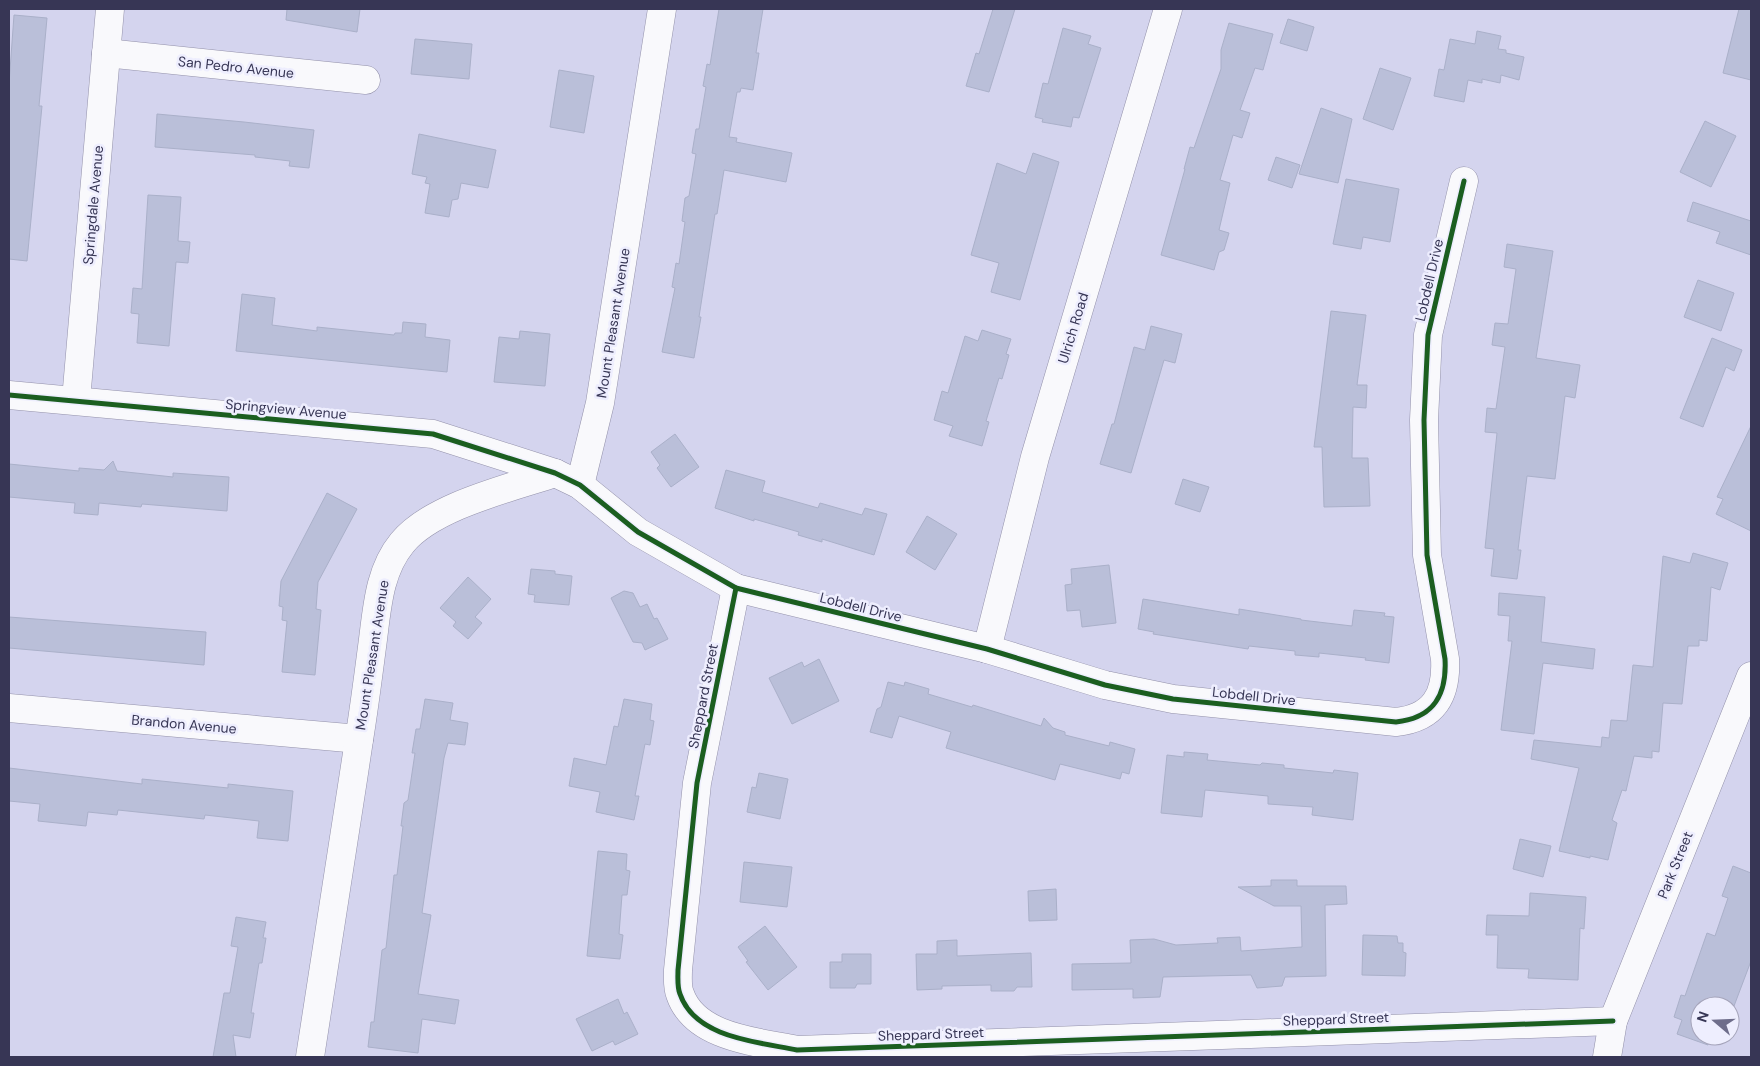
<svg xmlns="http://www.w3.org/2000/svg" width="1760" height="1066" font-family="'DM Sans',sans-serif">
  <rect width="100%" height="100%" fill="#d4d4ee"/>
  <!-- building -->
  <g fill="#babfd9" stroke="#aab0c9">
    <path d="M 287,9 L 360,9 L 357,32 L 286,20 Z"/>
    <path d="M 719,9 L 763,9 L 756,53 L 759,53 L 753,90 L 741,88 L 740,92 L 737,92 L 729,137 L 737,138 L 736,142 L 792,153 L 786,182 L 724,170 L 717,214 L 715,214 L 699,317 L 701,317 L 694,358 L 662,352 L 675,288 L 672,287 L 676,263 L 679,264 L 685,222 L 682,221 L 685,198 L 689,196 L 696,154 L 692,153 L 696,129 L 699,129 L 706,87 L 703,86 L 707,64 L 710,65 Z"/>
    <path d="M 993,9 L 1015,9 L 989,92 L 966,86 L 976,53 L 979,54 Z"/>
    <path d="M 1739,9 L 1751,9 L 1751,80 L 1723,73 Z"/>
    <path d="M 14,15 L 47,18 L 39,106 L 42,106 L 27,261 L 9,259 L 9,84 Z"/>
    <path d="M 1288,19 L 1314,27 L 1307,51 L 1280,43 Z"/>
    <path d="M 1229,23 L 1273,34 L 1263,70 L 1255,68 L 1240,110 L 1250,113 L 1242,138 L 1233,135 L 1220,180 L 1230,183 L 1219,230 L 1229,233 L 1224,250 L 1219,252 L 1214,270 L 1161,255 L 1185,169 L 1184,169 L 1190,147 L 1194,148 L 1221,69 L 1221,50 Z"/>
    <path d="M 1063,28 L 1091,36 L 1088,44 L 1101,48 L 1079,118 L 1073,117 L 1071,127 L 1042,122 L 1043,119 L 1035,117 L 1043,83 L 1048,84 Z"/>
    <path d="M 1477,31 L 1501,36 L 1498,49 L 1506,50 L 1506,53 L 1524,57 L 1519,80 L 1501,75 L 1500,83 L 1482,79 L 1482,83 L 1468,80 L 1464,102 L 1434,96 L 1439,69 L 1444,70 L 1450,39 L 1475,44 Z"/>
    <path d="M 415,39 L 472,44 L 469,79 L 411,74 Z"/>
    <path d="M 1380,68 L 1411,78 L 1393,130 L 1363,119 Z"/>
    <path d="M 559,70 L 594,76 L 584,133 L 550,127 Z"/>
    <path d="M 1321,108 L 1352,119 L 1338,183 L 1299,174 Z"/>
    <path d="M 157,114 L 244,122 L 314,130 L 309,168 L 289,166 L 290,161 L 255,157 L 255,155 L 155,147 Z"/>
    <path d="M 1705,121 L 1736,136 L 1711,187 L 1680,172 Z"/>
    <path d="M 419,134 L 496,150 L 488,188 L 461,183 L 458,199 L 452,200 L 449,217 L 425,213 L 430,184 L 425,183 L 427,177 L 412,174 Z"/>
    <path d="M 1033,153 L 1059,162 L 1020,300 L 991,292 L 999,263 L 971,255 L 997,163 L 1026,174 Z"/>
    <path d="M 1276,157 L 1300,165 L 1292,188 L 1268,180 Z"/>
    <path d="M 1346,179 L 1399,189 L 1390,242 L 1363,237 L 1361,249 L 1333,244 Z"/>
    <path d="M 148,195 L 181,197 L 178,241 L 190,242 L 188,263 L 176,262 L 169,346 L 137,343 L 139,314 L 131,313 L 133,288 L 142,289 Z"/>
    <path d="M 1693,202 L 1751,221 L 1751,255 L 1716,243 L 1720,232 L 1687,221 Z"/>
    <path d="M 1507,244 L 1553,251 L 1536,358 L 1580,365 L 1575,398 L 1565,396 L 1555,479 L 1527,476 L 1518,550 L 1521,550 L 1517,579 L 1491,576 L 1494,549 L 1485,548 L 1497,433 L 1485,432 L 1487,408 L 1496,409 L 1505,347 L 1492,345 L 1495,323 L 1508,324 L 1516,269 L 1504,267 Z"/>
    <path d="M 1698,280 L 1734,293 L 1721,331 L 1684,317 Z"/>
    <path d="M 242,294 L 275,298 L 272,325 L 317,331 L 317,327 L 394,335 L 395,333 L 402,333 L 403,322 L 426,324 L 425,337 L 450,340 L 447,372 L 236,351 Z"/>
    <path d="M 1331,311 L 1366,315 L 1357,385 L 1367,385 L 1366,408 L 1353,407 L 1352,458 L 1368,458 L 1370,506 L 1324,507 L 1322,447 L 1314,447 Z"/>
    <path d="M 1151,326 L 1182,334 L 1175,363 L 1164,360 L 1131,473 L 1100,464 L 1112,424 L 1114,424 L 1134,347 L 1145,350 Z"/>
    <path d="M 982,330 L 1011,339 L 1006,354 L 1009,355 L 1002,379 L 999,378 L 986,421 L 989,422 L 982,446 L 949,436 L 953,426 L 934,420 L 942,391 L 948,393 L 965,336 L 978,341 Z"/>
    <path d="M 520,331 L 550,334 L 545,386 L 494,382 L 499,337 L 519,339 Z"/>
    <path d="M 1712,338 L 1742,350 L 1734,371 L 1726,367 L 1703,427 L 1680,418 Z"/>
    <path d="M 1751,426 L 1751,531 L 1716,514 L 1723,499 L 1717,497 Z"/>
    <path d="M 675,434 L 699,467 L 671,487 L 657,468 L 660,465 L 651,452 Z"/>
    <path d="M 113,461 L 117,471 L 173,477 L 173,473 L 229,477 L 227,511 L 142,504 L 141,507 L 99,503 L 98,515 L 74,513 L 75,503 L 9,497 L 9,464 L 79,471 L 79,468 L 104,470 Z"/>
    <path d="M 726,470 L 765,481 L 762,492 L 818,508 L 820,503 L 862,515 L 865,508 L 887,514 L 874,555 L 822,539 L 822,542 L 798,535 L 799,532 L 754,519 L 754,521 L 715,508 Z"/>
    <path d="M 1183,479 L 1209,487 L 1200,512 L 1175,504 Z"/>
    <path d="M 327,493 L 357,509 L 318,582 L 316,609 L 321,610 L 315,675 L 282,672 L 287,621 L 282,620 L 283,607 L 279,606 L 281,581 Z"/>
    <path d="M 927,516 L 957,534 L 935,570 L 906,552 Z"/>
    <path d="M 1693,553 L 1728,563 L 1720,590 L 1711,587 L 1707,641 L 1699,640 L 1699,646 L 1688,646 L 1682,704 L 1663,703 L 1659,752 L 1652,751 L 1652,758 L 1634,756 L 1626,791 L 1622,790 L 1612,820 L 1617,823 L 1608,860 L 1590,856 L 1590,858 L 1559,851 L 1579,768 L 1531,759 L 1534,740 L 1601,747 L 1602,737 L 1609,738 L 1611,720 L 1627,721 L 1633,665 L 1653,667 L 1663,556 L 1690,563 Z"/>
    <path d="M 1109,565 L 1116,623 L 1082,627 L 1080,610 L 1067,611 L 1065,585 L 1072,584 L 1071,569 Z"/>
    <path d="M 531,569 L 555,571 L 555,574 L 572,576 L 569,605 L 534,602 L 535,595 L 528,594 Z"/>
    <path d="M 468,577 L 491,599 L 475,617 L 482,623 L 468,639 L 453,626 L 456,622 L 440,608 Z"/>
    <path d="M 624,591 L 633,593 L 640,607 L 647,604 L 654,619 L 657,618 L 668,639 L 645,650 L 642,643 L 633,642 L 611,598 Z"/>
    <path d="M 1499,593 L 1545,597 L 1541,642 L 1595,649 L 1593,669 L 1543,663 L 1534,734 L 1501,730 L 1512,641 L 1508,641 L 1510,616 L 1498,615 Z"/>
    <path d="M 1143,599 L 1239,615 L 1239,609 L 1301,619 L 1301,620 L 1352,626 L 1354,610 L 1385,613 L 1384,616 L 1394,617 L 1389,663 L 1365,660 L 1366,658 L 1319,653 L 1319,657 L 1295,655 L 1295,651 L 1249,646 L 1248,649 L 1153,634 L 1154,632 L 1138,629 Z"/>
    <path d="M 9,617 L 206,632 L 204,665 L 9,648 Z"/>
    <path d="M 819,659 L 839,701 L 792,724 L 769,678 L 802,662 L 804,667 Z"/>
    <path d="M 888,682 L 904,686 L 905,682 L 929,689 L 928,694 L 972,707 L 973,705 L 1041,726 L 1044,718 L 1053,728 L 1065,732 L 1065,735 L 1109,746 L 1110,742 L 1135,749 L 1129,774 L 1122,772 L 1120,779 L 1060,764 L 1055,780 L 946,748 L 951,732 L 899,716 L 892,738 L 870,732 L 877,709 L 881,707 Z"/>
    <path d="M 425,699 L 453,703 L 450,720 L 468,723 L 465,745 L 448,743 L 444,758 L 422,913 L 431,915 L 418,994 L 459,1000 L 455,1024 L 422,1019 L 418,1053 L 368,1047 L 371,1022 L 374,1022 L 382,950 L 386,948 L 394,875 L 397,875 L 403,826 L 401,826 L 404,803 L 408,800 L 415,753 L 412,753 L 416,729 L 420,729 Z"/>
    <path d="M 624,699 L 652,704 L 650,720 L 654,721 L 650,745 L 645,744 L 635,796 L 639,796 L 634,820 L 596,812 L 600,792 L 569,786 L 574,758 L 606,765 L 614,726 L 618,727 Z"/>
    <path d="M 1184,752 L 1208,754 L 1207,760 L 1260,765 L 1262,763 L 1284,765 L 1284,768 L 1333,773 L 1334,770 L 1358,773 L 1353,820 L 1312,815 L 1313,807 L 1268,804 L 1268,796 L 1205,790 L 1202,817 L 1161,813 L 1167,755 L 1184,757 Z"/>
    <path d="M 9,768 L 142,784 L 142,779 L 228,788 L 228,784 L 293,791 L 288,841 L 257,838 L 259,821 L 205,815 L 204,819 L 118,810 L 117,815 L 88,812 L 86,826 L 38,821 L 40,804 L 9,801 Z"/>
    <path d="M 759,773 L 788,779 L 780,819 L 747,812 L 752,787 L 756,788 Z"/>
    <path d="M 1520,839 L 1551,846 L 1543,877 L 1513,869 Z"/>
    <path d="M 598,851 L 627,854 L 626,870 L 630,871 L 627,895 L 622,895 L 619,934 L 623,935 L 620,959 L 587,956 Z"/>
    <path d="M 744,862 L 792,867 L 787,907 L 740,902 Z"/>
    <path d="M 1733,866 L 1751,873 L 1751,961 L 1734,1006 L 1700,1006 L 1700,1036 L 1711,1036 L 1708,1045 L 1677,1034 L 1682,1020 L 1674,1017 L 1681,995 L 1685,996 L 1707,933 L 1715,936 L 1728,898 L 1722,896 Z"/>
    <path d="M 1271,880 L 1297,880 L 1297,886 L 1346,886 L 1347,904 L 1325,905 L 1326,976 L 1285,977 L 1282,986 L 1257,988 L 1251,975 L 1163,977 L 1160,997 L 1133,998 L 1133,989 L 1072,990 L 1072,964 L 1131,963 L 1130,940 L 1154,939 L 1176,945 L 1218,943 L 1217,938 L 1240,937 L 1241,951 L 1302,947 L 1301,906 L 1274,906 L 1238,887 L 1271,886 Z"/>
    <path d="M 1056,889 L 1057,920 L 1029,921 L 1028,891 Z"/>
    <path d="M 1530,893 L 1586,897 L 1584,929 L 1580,928 L 1578,980 L 1528,978 L 1529,969 L 1497,968 L 1498,935 L 1486,935 L 1487,915 L 1529,916 Z"/>
    <path d="M 236,917 L 266,922 L 263,938 L 266,938 L 262,963 L 259,963 L 251,1013 L 254,1013 L 250,1038 L 233,1035 L 236,1057 L 213,1057 L 224,993 L 230,993 L 238,947 L 231,946 Z"/>
    <path d="M 765,926 L 797,967 L 768,990 L 746,962 L 748,961 L 738,947 Z"/>
    <path d="M 1363,935 L 1397,936 L 1398,943 L 1403,943 L 1403,952 L 1406,953 L 1405,976 L 1362,975 Z"/>
    <path d="M 957,940 L 957,956 L 1031,953 L 1032,987 L 1017,987 L 1014,991 L 991,991 L 991,985 L 942,986 L 942,989 L 917,990 L 916,954 L 937,954 L 937,941 Z"/>
    <path d="M 842,954 L 871,954 L 871,984 L 857,984 L 855,988 L 830,988 L 830,962 L 842,962 Z"/>
    <path d="M 618,999 L 624,1014 L 627,1012 L 638,1034 L 615,1045 L 613,1041 L 592,1051 L 576,1019 Z"/>
  </g>
  <g fill="none" stroke-linecap="round" stroke-linejoin="round">
    <!-- minor casing -->
    <g stroke="#9391aa" stroke-width="29">
      <g id="minor">
        <path d="M 106,53 L 366,80"/>
        <path d="M 9,395 L 433,434 L 555,473 L 580,485 L 638,532 L 736,588 L 987,649 L 1105,685 L 1173,699 L 1396,722 C 1434,718 1447,695 1445,659 L 1427,555 L 1424,420 L 1428,335 L 1464,181"/>
        <path d="M 76,400 L 110,9"/>
        <path d="M 580,485 L 600,403 L 662,9"/>
        <path d="M 736,588 L 697,783 L 678,970 C 678,977 677,987 680,994 C 695,1038 758,1042 797,1050 L 1613,1021"/>
        <path d="M 987,649 L 1035,457 L 1168,9"/>
        <path d="M 9,708 L 359,739"/>
        <path d="M 310,1057 C 326,952 343,846 359,740 C 364,709 368,678 372,647 C 377,611 378,572 402,543 C 432,506 510,488 555,473"/>
        <path d="M 1607,1057 L 1613,1021 L 1751,676"/>
      </g>
    </g>
    <!-- minor -->
    <use href="#minor" stroke="#f9f9fc" stroke-width="28"/>
    <!-- cycleway casing -->
    <g stroke="#eeeefe" stroke-width="8">
      <g id="cycleway">
        <path d="M 9,395 L 433,434 L 555,473 L 580,485 L 638,532 L 736,588 L 987,649 L 1105,685 L 1173,699 L 1396,722 C 1434,718 1447,695 1445,659 L 1427,555 L 1424,420 L 1428,335 L 1464,181"/>
        <path d="M 736,588 L 697,783 L 678,970 C 678,977 677,987 680,994 C 695,1038 758,1042 797,1050 L 1613,1021"/>
      </g>
    </g>
    <!-- cycleway -->
    <use href="#cycleway" stroke="#1b5e20" stroke-width="5"/>
  </g>
  <g text-anchor="middle" stroke-width="5" stroke-linejoin="round" paint-order="stroke">
    <!-- street labels -->
    <g font-size="14" fill="#373655" stroke="#eeeefe">
      <text transform="translate(236 67) rotate(6)" y="5">San Pedro Avenue</text>
      <text transform="translate(93 205) rotate(-85)" y="5">Springdale Avenue</text>
      <text transform="translate(1429 280) rotate(-77)" y="5">Lobdell Drive</text>
      <text transform="translate(613 323) rotate(-81)" y="5">Mount Pleasant Avenue</text>
      <text transform="translate(1073 328) rotate(-73)" y="5">Ulrich Road</text>
      <text transform="translate(286 409) rotate(5)" y="5">Springview Avenue</text>
      <text transform="translate(861 607) rotate(14)" y="5">Lobdell Drive</text>
      <text transform="translate(372 655) rotate(-81)" y="5">Mount Pleasant Avenue</text>
      <text transform="translate(703 696) rotate(-79)" y="5">Sheppard Street</text>
      <text transform="translate(1254 696) rotate(6)" y="5">Lobdell Drive</text>
      <text transform="translate(184 724) rotate(5)" y="5">Brandon Avenue</text>
      <text transform="translate(1675 865) rotate(-68)" y="5">Park Street</text>
      <text transform="translate(1336 1019) rotate(-2)" y="5">Sheppard Street</text>
      <text transform="translate(931 1034) rotate(-2)" y="5">Sheppard Street</text>
    </g>
  </g>
  <!-- border -->
  <rect width="1760" height="1066" fill="none" stroke="#373655" stroke-width="20"/>
  <!-- north arrow -->
  <g transform="translate(1715 1021) rotate(289)"><circle r="24" fill="#eeeefe" stroke="#a5a4ba"/>
  <path d="M0-4L9 19L0 12L-9 19Z" fill="#6e6d8b"/>
  <text y="-8" font-size="14" font-weight="bold" text-anchor="middle" fill="#373655">N</text>
  </g>
</svg>
